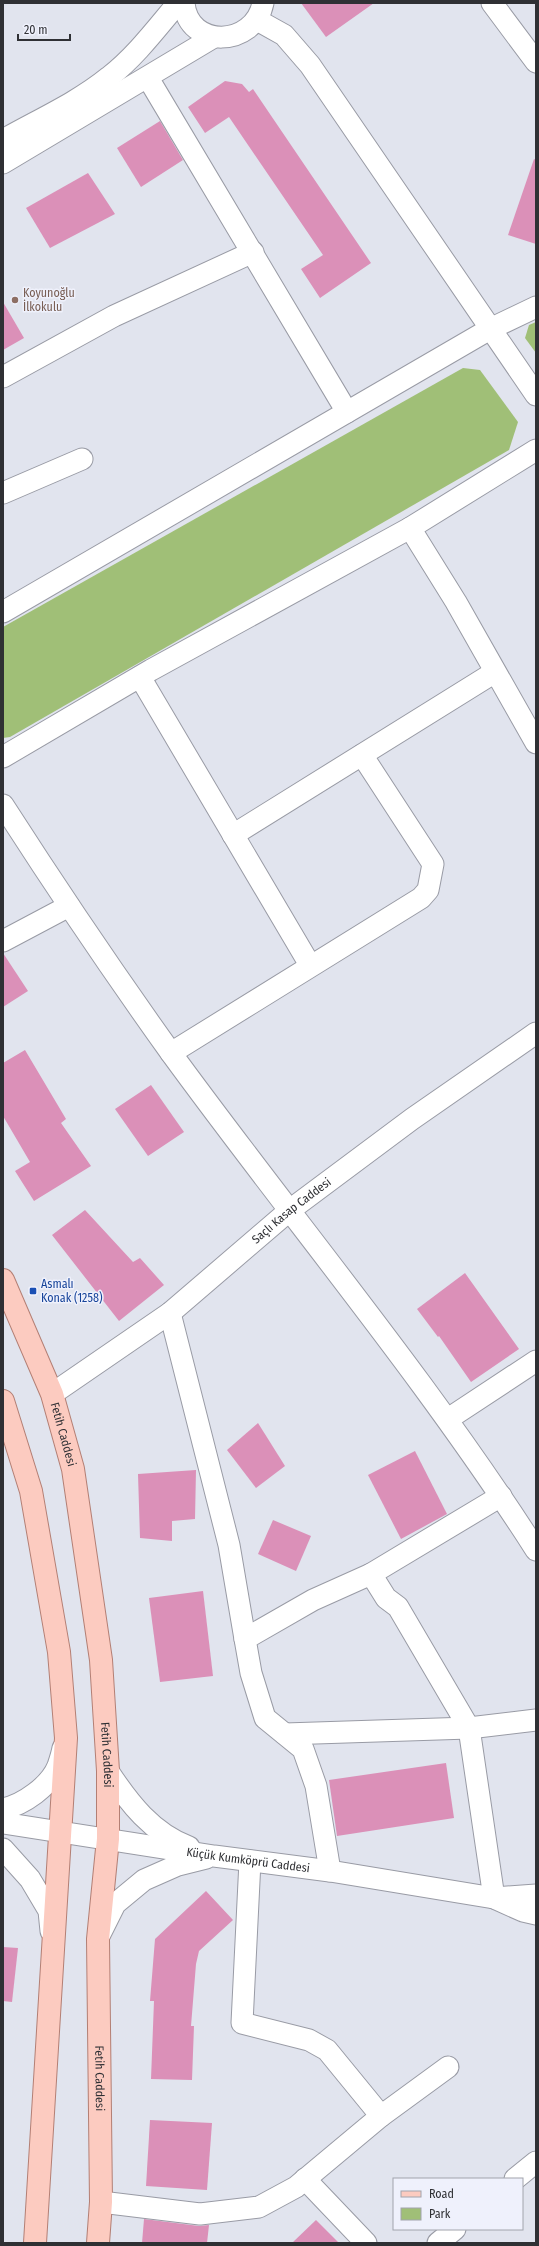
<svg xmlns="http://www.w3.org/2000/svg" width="539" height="2246" font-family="'Fira Sans Condensed',sans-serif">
  <rect width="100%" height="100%" fill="#e1e4ee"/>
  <!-- green -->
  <g fill="#a0bf77">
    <path d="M 536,322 L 536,353 L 525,338 L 529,325 Z"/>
    <path d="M 463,368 L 480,370 L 518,422 L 509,450 L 10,737 L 3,738 L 3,627 Z"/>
  </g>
  <!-- building -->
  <g fill="#db90b8">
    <path d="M 301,3 L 374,3 L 326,37 Z"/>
    <path d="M 225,81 L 242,84 L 249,92 L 253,89 L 371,263 L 320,298 L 301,269 L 323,255 L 229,117 L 205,133 L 188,107 Z"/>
    <path d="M 160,121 L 183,160 L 141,187 L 117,148 Z"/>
    <path d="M 534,159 L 536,160 L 536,244 L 508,235 Z"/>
    <path d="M 88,173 L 115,214 L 50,248 L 26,208 Z"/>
    <path d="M 3,302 L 24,338 L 3,350 Z"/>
    <path d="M 3,953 L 28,991 L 3,1007 Z"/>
    <path d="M 25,1050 L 66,1119 L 61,1123 L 91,1166 L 34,1201 L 15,1171 L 30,1162 L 3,1116 L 3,1063 Z"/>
    <path d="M 151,1085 L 184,1132 L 148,1156 L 115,1109 Z"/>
    <path d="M 85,1210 L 133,1262 L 140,1258 L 164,1285 L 119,1321 L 52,1235 Z"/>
    <path d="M 465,1273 L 519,1349 L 471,1382 L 439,1336 L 438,1337 L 417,1309 Z"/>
    <path d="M 258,1423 L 285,1466 L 256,1488 L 227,1450 Z"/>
    <path d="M 415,1451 L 447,1514 L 401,1539 L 368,1475 Z"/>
    <path d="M 196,1470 L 195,1519 L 172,1521 L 172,1541 L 140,1538 L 138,1474 Z"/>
    <path d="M 273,1520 L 311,1536 L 296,1571 L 258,1554 Z"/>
    <path d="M 203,1591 L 213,1676 L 160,1682 L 149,1598 Z"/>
    <path d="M 446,1763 L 454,1818 L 337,1836 L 329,1780 Z"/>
    <path d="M 206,1891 L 233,1920 L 199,1951 L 196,1964 L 191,2026 L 194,2026 L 192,2080 L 151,2079 L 154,2001 L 150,2001 L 155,1939 Z"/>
    <path d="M 3,1947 L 18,1948 L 12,2002 L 3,2001 Z"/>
    <path d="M 150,2120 L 212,2123 L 207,2190 L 146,2186 Z"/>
    <path d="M 144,2219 L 199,2226 L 209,2225 L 207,2243 L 142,2243 Z"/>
    <path d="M 316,2220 L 339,2243 L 292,2243 Z"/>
  </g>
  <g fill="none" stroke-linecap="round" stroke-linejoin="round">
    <!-- minor casing -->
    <g stroke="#999ba5" stroke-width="23">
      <g id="minor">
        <path d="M 184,3 C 188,49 254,48 263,3"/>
        <path d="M 492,3 L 536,62"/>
        <path d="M 257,20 L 284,35 L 310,65 L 536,395"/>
        <path d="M 148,78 L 347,412"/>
        <path d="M 3,140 C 38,120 77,103 109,77 C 135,57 156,29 178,3"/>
        <path d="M 3,163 L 214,37"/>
        <path d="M 3,377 L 114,316 L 253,252"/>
        <path d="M 3,493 L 82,459"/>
        <path d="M 410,528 L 456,602 L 536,743"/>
        <path d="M 3,612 L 490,329 L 536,307"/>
        <path d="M 140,677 L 310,965"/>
        <path d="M 3,757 L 151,670 L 410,528 L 536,450"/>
        <path d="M 3,805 C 57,889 113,972 171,1053 C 292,1219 425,1377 536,1550"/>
        <path d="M 233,835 L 495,672"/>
        <path d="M 3,941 L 69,906"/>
        <path d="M 171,1053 L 421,898 L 428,890 L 433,864 L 362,755"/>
        <path d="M 170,1313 L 229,1545 L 245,1639"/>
        <path id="s1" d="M 52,1394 L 170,1313 L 290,1210 L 412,1119 L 536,1033"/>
        <path d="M 448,1419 L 536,1361"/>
        <path d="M 371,1574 L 386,1598 L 398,1607 L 469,1728 L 494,1898"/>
        <path d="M 285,1734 L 469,1728 L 536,1720"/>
        <path d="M 108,1771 C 129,1803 152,1833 189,1847"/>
        <path d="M 3,1809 C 23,1805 50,1786 58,1766 C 60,1760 62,1754 63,1748"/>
        <path id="s2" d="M 3,1823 L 214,1856 L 330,1871 L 494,1898 L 523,1911 L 536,1914"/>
        <path d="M 3,1849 L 30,1879 L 49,1911 L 51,1931"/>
        <path d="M 330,1871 L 316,1786 L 303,1749 L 265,1718 L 251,1673 L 245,1639 L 313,1600 L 371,1574 L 501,1496"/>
        <path d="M 495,1898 L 536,1895"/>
        <path d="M 99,1936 L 115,1904 L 144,1880 L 178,1865 L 206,1858"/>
        <path d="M 381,2116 L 448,2067"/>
        <path d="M 305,2179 L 366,2243"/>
        <path d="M 515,2179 L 536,2162"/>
        <path d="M 101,2202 L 200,2214 L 259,2207 L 296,2187 L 381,2116 L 327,2050 L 309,2040 L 242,2023 L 250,1861"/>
        <path d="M 438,2243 L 455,2229"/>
      </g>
    </g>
    <!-- major casing -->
    <g stroke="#b37f74" stroke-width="24">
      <g id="major">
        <path id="s3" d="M 3,1280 L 52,1394 L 73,1469 L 101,1660 L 108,1771 L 108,1839 L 98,1939 L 101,2202 L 98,2243"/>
        <path d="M 3,1401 L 31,1491 L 59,1652 L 66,1738 L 35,2243"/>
      </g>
    </g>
    <!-- minor -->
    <use href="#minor" stroke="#fff" stroke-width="21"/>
    <!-- major -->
    <use href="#major" stroke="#fccbc0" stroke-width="22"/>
  </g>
  <!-- markers -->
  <circle fill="#8d6e63" stroke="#eff1fc" stroke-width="1.5" cx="15" cy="300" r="4"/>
  <rect fill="#1a4fb4" stroke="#eff1fc" stroke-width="1.5" x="29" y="1287" width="8" height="8" rx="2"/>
  <g text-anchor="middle" stroke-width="3" stroke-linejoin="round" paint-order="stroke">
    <!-- education labels -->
    <g font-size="12" fill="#785e54" stroke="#eff1fc" text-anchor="start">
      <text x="23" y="297">Koyunoğlu<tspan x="23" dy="14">İlkokulu</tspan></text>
    </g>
    <!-- street labels -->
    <g font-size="12" fill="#2f3034" stroke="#eff1fc">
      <text dy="4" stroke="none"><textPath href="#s1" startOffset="302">Saçlı Kasap Caddesi</textPath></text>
      <text dy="4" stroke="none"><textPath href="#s3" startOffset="166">Fetih Caddesi</textPath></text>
      <text dy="4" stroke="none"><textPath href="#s3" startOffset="490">Fetih Caddesi</textPath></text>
      <text dy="4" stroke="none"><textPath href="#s2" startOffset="248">Küçük Kumköprü Caddesi</textPath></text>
      <text dy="4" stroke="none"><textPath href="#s3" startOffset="814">Fetih Caddesi</textPath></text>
    </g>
    <!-- transit labels -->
    <g font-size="12" fill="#164399" stroke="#eff1fc" text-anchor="start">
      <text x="41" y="1288">Asmalı<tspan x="41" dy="14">Konak (1258)</tspan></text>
    </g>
  </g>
  <!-- border -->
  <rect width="539" height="2246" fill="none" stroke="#2f3034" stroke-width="8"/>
  <!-- legend -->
  <rect x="393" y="2178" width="130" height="52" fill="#eff1fc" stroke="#a2a4ac"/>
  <rect x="401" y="2191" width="20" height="6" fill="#fccbc0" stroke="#a2a4ac"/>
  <text x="429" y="2198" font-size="12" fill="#2f3034">Road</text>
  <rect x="401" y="2208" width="20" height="12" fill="#a0bf77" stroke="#a2a4ac"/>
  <text x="429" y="2218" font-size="12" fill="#2f3034">Park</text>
  <!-- scale -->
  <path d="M18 34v6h52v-6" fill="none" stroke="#2f3034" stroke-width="2"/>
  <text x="24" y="34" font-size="12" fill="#2f3034" stroke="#eff1fc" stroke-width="3" paint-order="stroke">20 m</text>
</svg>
